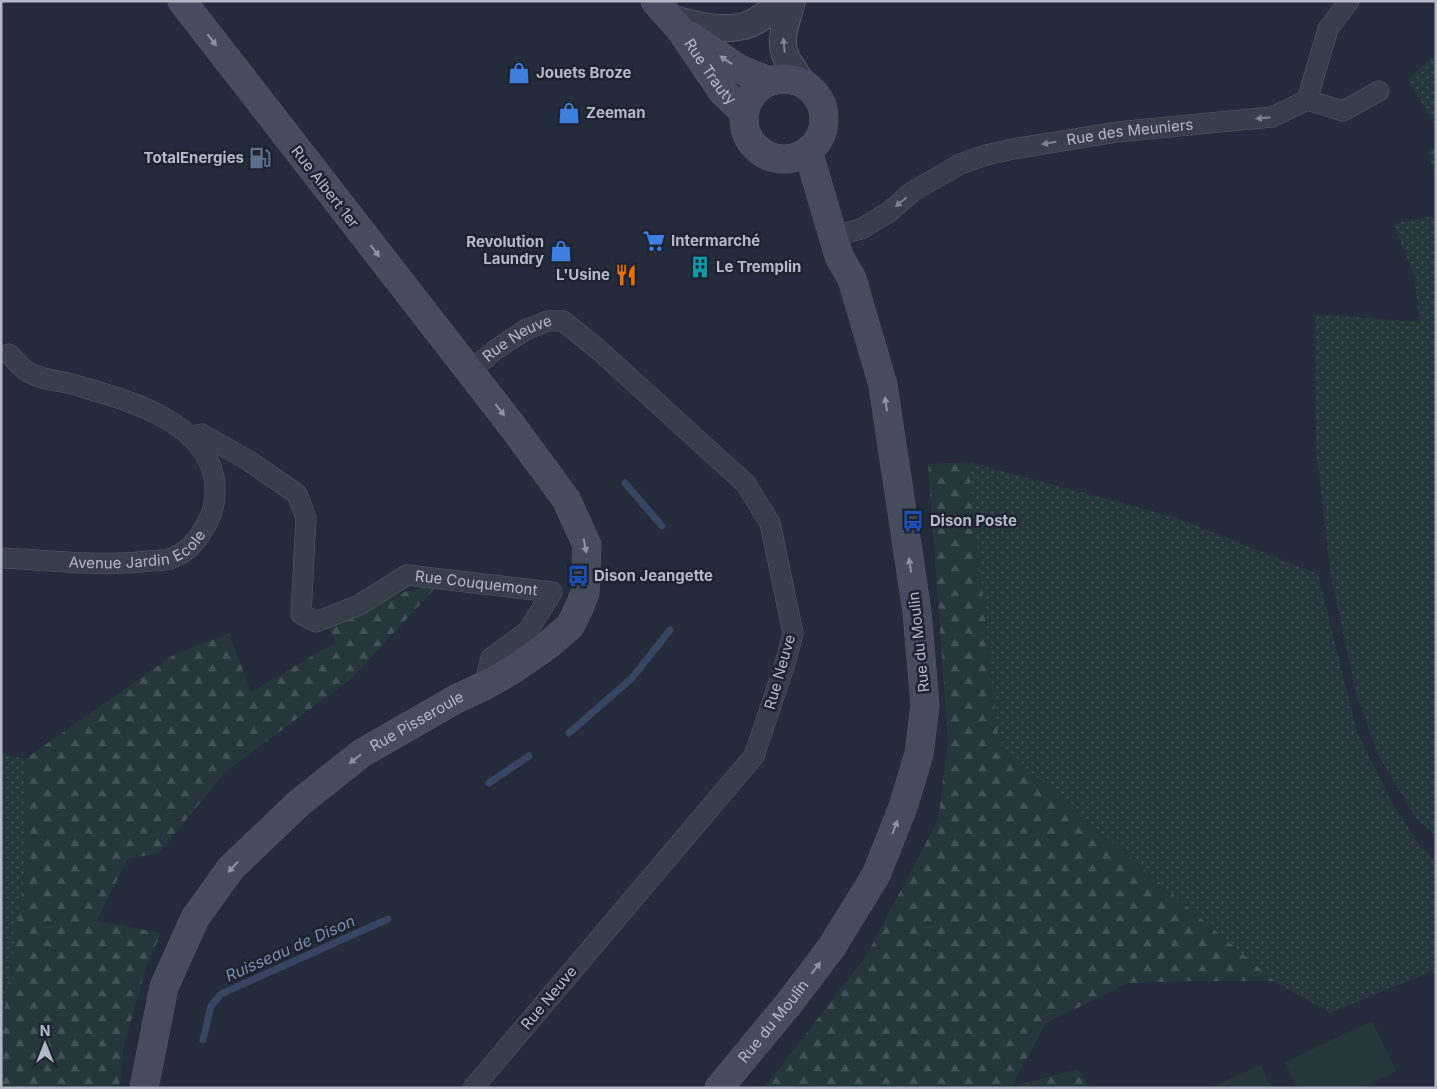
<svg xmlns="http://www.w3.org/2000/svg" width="1437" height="1089" font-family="Inter,sans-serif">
  <defs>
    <pattern id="grass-dots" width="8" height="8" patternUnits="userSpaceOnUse" patternTransform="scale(1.25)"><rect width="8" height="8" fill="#26373c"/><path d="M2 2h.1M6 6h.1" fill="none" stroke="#435257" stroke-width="1.8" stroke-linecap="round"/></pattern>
    <pattern id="forest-firs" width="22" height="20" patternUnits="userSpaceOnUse" patternTransform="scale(1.25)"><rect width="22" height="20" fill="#26373c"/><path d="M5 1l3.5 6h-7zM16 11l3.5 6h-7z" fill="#435257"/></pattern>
  </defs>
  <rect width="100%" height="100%" fill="#242b3b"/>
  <!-- grass -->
  <g fill="url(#grass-dots)">
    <path d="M 1436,54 L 1436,128 L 1408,79 Z"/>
    <path d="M 1436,146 L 1436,182 L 1428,151 Z"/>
    <path d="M 1436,215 L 1436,836 L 1416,818 L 1378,755 L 1356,693 L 1331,576 L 1316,449 L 1314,314 L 1419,322 L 1415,277 L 1393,224 Z"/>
    <path d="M 968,462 L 1174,517 L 1318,574 L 1357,732 L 1392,803 L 1418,843 L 1436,862 L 1436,982 L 1432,971 L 1330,1013 L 1274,981 L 999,745 Z"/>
    <path d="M 1,753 L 25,759 L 25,870 L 1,1034 Z"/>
  </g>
  <!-- forest -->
  <g fill="url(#forest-firs)">
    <path d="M 968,462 L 999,745 L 1274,981 L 1196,981 L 1129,983 L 1046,1023 L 1011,1087 L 1078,1069 L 1090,1088 L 764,1088 L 866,956 L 938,820 L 948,741 L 928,464 Z"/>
    <path d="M 438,585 L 351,679 L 225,772 L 159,853 L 127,859 L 97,921 L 161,933 L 146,968 L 124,1045 L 119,1088 L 1,1088 L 1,1034 L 25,870 L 25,759 L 172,656 L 229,633 L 251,692 L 336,642 L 329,630 L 348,618 L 404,592 Z"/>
  </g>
  <!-- green -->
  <g fill="#26373c">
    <path d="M 1372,1021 L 1396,1071 L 1360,1088 L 1297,1088 L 1285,1062 Z"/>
    <path d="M 1261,1065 L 1271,1088 L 1210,1088 Z"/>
  </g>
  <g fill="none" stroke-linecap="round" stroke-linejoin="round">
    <!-- stream -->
    <g stroke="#384562" stroke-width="7">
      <path d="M 625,483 L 662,526"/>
      <path d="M 569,733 L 632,678 L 670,630"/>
      <path d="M 489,783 L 529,756"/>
      <path d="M 203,1040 L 211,1006 L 221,994 L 388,919"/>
    </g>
    <!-- minor casing -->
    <g stroke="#535966" stroke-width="21">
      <g id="minor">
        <path d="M 1307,100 L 1343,111 L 1379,91"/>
        <path id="s1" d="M 833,236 L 861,229 L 889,212 L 912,192 L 960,164 L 986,155 L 1013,149 L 1117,132 L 1272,117 L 1307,100 L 1328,29 L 1349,1"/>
        <path id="s2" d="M 470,371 L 495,350 L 525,330 L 548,321 L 563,321 L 600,351 L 746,484 L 770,523 L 793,633 L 785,664 L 754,756 L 473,1088"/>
        <path id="s3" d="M 191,436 L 202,434 L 249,461 L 297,494 L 306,518 L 301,614 L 316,622 L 359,605 L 407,575 L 552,592 L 528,631 L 491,658 L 484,686"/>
        <path id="s4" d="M 1,558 C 50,560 101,567 149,561 C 156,560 165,561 172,558 C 188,552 196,542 204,528 C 214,514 217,494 214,477 C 201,418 123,399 72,384 C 59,381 44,380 32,374 C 23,371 16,360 9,354"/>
      </g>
    </g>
    <!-- tertiary casing -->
    <g stroke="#535966" stroke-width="28">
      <g id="tertiary">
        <path d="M 792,1 C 788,18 778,39 786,57 C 790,66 798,75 803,84"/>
        <path d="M 671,18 C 693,25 720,32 744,26 C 758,22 772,10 784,1"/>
      </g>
    </g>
    <!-- secondary casing -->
    <g stroke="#535966" stroke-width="29">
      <g id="secondary">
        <path id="s5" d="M 655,1 L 680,29 L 722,91 L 744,112"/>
        <path d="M 691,36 L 739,69 L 769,81"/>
        <circle cx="784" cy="119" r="40"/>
        <path id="s6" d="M 144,1088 L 164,987 L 195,918 L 231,868 L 299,803 L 362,753 L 456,699 L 484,686 L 514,669 L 548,645 L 570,626 L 579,608 L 585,593 L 587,545 L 566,499 L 513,427 L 182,1"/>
        <path id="s7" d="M 719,1088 L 790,1002 L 831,948 L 876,875 L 903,807 L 919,754 L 925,705 L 917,612 L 883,385 L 852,279 L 839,256 L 808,151"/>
      </g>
    </g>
    <!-- minor -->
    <use href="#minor" stroke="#373e4c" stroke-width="20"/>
    <!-- tertiary -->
    <use href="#tertiary" stroke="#373e4c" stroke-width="26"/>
    <!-- secondary -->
    <use href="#secondary" stroke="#464c5e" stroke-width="28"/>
  </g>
  <!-- one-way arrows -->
  <defs><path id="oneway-solid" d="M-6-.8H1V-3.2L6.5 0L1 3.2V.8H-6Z" transform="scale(1.25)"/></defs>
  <g fill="#8d93a2">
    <use href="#oneway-solid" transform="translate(212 40) rotate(52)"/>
    <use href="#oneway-solid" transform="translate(726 60) rotate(-146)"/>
    <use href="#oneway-solid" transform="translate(375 251) rotate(52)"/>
    <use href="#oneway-solid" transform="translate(886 404) rotate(-98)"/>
    <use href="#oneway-solid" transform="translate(500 410) rotate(52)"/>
    <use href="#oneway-solid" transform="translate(585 546) rotate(79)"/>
    <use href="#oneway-solid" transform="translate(910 565) rotate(-99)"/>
    <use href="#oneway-solid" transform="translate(355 759) rotate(142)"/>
    <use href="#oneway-solid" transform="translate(895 827) rotate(-69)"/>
    <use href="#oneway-solid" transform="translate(233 867) rotate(133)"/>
    <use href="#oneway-solid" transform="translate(816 968) rotate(-52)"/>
  </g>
  <g fill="#7b8290">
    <use href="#oneway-solid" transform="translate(784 45) rotate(-95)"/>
    <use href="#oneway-solid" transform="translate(1263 118) rotate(174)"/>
    <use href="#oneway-solid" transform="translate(1049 143) rotate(171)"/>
    <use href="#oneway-solid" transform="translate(901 202) rotate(140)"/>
  </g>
  <!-- icons -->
  <defs>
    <g id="shop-bare" transform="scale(1.725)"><path d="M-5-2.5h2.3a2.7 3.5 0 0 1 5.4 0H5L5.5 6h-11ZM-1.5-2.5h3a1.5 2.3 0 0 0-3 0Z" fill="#3f7fe0" stroke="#1d2330" stroke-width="2.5" paint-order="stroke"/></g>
    <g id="fuel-bare" transform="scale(1.725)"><path d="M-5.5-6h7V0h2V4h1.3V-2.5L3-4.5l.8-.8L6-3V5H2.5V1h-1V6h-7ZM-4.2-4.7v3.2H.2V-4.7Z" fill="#5c6f8a" stroke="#1d2330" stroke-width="2.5" paint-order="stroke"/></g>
    <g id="supermarket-bare" transform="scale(1.725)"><path d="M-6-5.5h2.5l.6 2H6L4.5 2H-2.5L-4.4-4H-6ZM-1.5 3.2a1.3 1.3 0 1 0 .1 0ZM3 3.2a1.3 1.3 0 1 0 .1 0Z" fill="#3f7fe0" stroke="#1d2330" stroke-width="2.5" paint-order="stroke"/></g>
    <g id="building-bare" transform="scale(1.725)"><path d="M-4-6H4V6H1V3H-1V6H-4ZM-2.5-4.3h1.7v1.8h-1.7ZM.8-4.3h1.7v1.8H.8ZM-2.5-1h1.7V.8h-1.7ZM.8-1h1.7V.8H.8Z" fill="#0f9aa8" stroke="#1d2330" stroke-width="2.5" paint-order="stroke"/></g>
    <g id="restaurant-bare" transform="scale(1.725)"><path d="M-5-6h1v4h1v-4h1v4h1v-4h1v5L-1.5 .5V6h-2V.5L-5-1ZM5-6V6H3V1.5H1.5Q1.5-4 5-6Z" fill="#e8710a" stroke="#1d2330" stroke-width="2.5" paint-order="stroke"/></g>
    <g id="bus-bare" transform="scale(1.725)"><path d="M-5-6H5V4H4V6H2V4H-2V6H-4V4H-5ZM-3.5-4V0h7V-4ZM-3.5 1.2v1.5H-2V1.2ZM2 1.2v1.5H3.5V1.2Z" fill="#1a4fb4" stroke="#1d2330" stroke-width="2.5" paint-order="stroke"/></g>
  </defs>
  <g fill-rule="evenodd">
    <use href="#shop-bare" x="519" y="73"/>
    <use href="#shop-bare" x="569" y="113"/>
    <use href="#fuel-bare" x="260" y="158"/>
    <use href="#supermarket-bare" x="654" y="241"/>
    <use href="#shop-bare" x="561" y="251"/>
    <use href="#building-bare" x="700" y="267"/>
    <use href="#restaurant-bare" x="626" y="275"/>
    <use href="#bus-bare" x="913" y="521"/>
    <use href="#bus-bare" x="578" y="576"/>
  </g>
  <g text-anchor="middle" stroke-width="5" stroke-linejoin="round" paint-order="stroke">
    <!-- street labels -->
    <g font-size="15" fill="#b3b9c7" stroke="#1d2330">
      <text dy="5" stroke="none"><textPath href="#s5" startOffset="90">Rue Trauty</textPath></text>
      <text dy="5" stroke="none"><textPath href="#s1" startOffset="321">Rue des Meuniers</textPath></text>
      <text transform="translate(325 187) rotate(52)" y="5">Rue Albert 1er</text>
      <text dy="5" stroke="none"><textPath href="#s2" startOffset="58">Rue Neuve</textPath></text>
      <text dy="5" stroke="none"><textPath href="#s4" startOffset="140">Avenue Jardin Ecole</textPath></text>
      <text dy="5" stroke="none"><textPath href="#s3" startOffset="435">Rue Couquemont</textPath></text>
      <text transform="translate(919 642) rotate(-96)" y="5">Rue du Moulin</text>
      <text transform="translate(780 672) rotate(-74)" y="5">Rue Neuve</text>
      <text dy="5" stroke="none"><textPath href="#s6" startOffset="478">Rue Pisseroule</textPath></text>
      <text transform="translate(549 998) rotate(-50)" y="5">Rue Neuve</text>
      <text dy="5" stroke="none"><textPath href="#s7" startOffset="86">Rue du Moulin</textPath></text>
    </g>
    <!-- poi labels -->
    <g font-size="15" font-weight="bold" fill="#b3b9c7" stroke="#1d2330" text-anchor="start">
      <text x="536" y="78">Jouets Broze</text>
      <text x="586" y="118">Zeeman</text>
      <text x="244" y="163" text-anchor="end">TotalEnergies</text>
      <text x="671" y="246">Intermarché</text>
      <text x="544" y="247" text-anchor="end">Revolution<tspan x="544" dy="17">Laundry</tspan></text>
      <text x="716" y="272">Le Tremplin</text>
      <text x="610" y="280" text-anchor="end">L'Usine</text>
      <text x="930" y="526">Dison Poste</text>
      <text x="594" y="581">Dison Jeangette</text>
    </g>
    <!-- water labels -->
    <g font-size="16" font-style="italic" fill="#7c8cae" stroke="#1d2330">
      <text transform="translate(290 948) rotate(-24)" y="6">Ruisseau de Dison</text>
    </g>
  </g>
  <!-- border -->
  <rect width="1437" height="1089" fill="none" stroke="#b3b9c7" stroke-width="5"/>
  <!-- north arrow -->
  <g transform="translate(45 1044)" stroke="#1d2330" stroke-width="4" paint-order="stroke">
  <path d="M0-4L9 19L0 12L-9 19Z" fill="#b3b9c7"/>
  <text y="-8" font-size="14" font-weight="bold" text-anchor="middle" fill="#b3b9c7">N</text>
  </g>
</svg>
